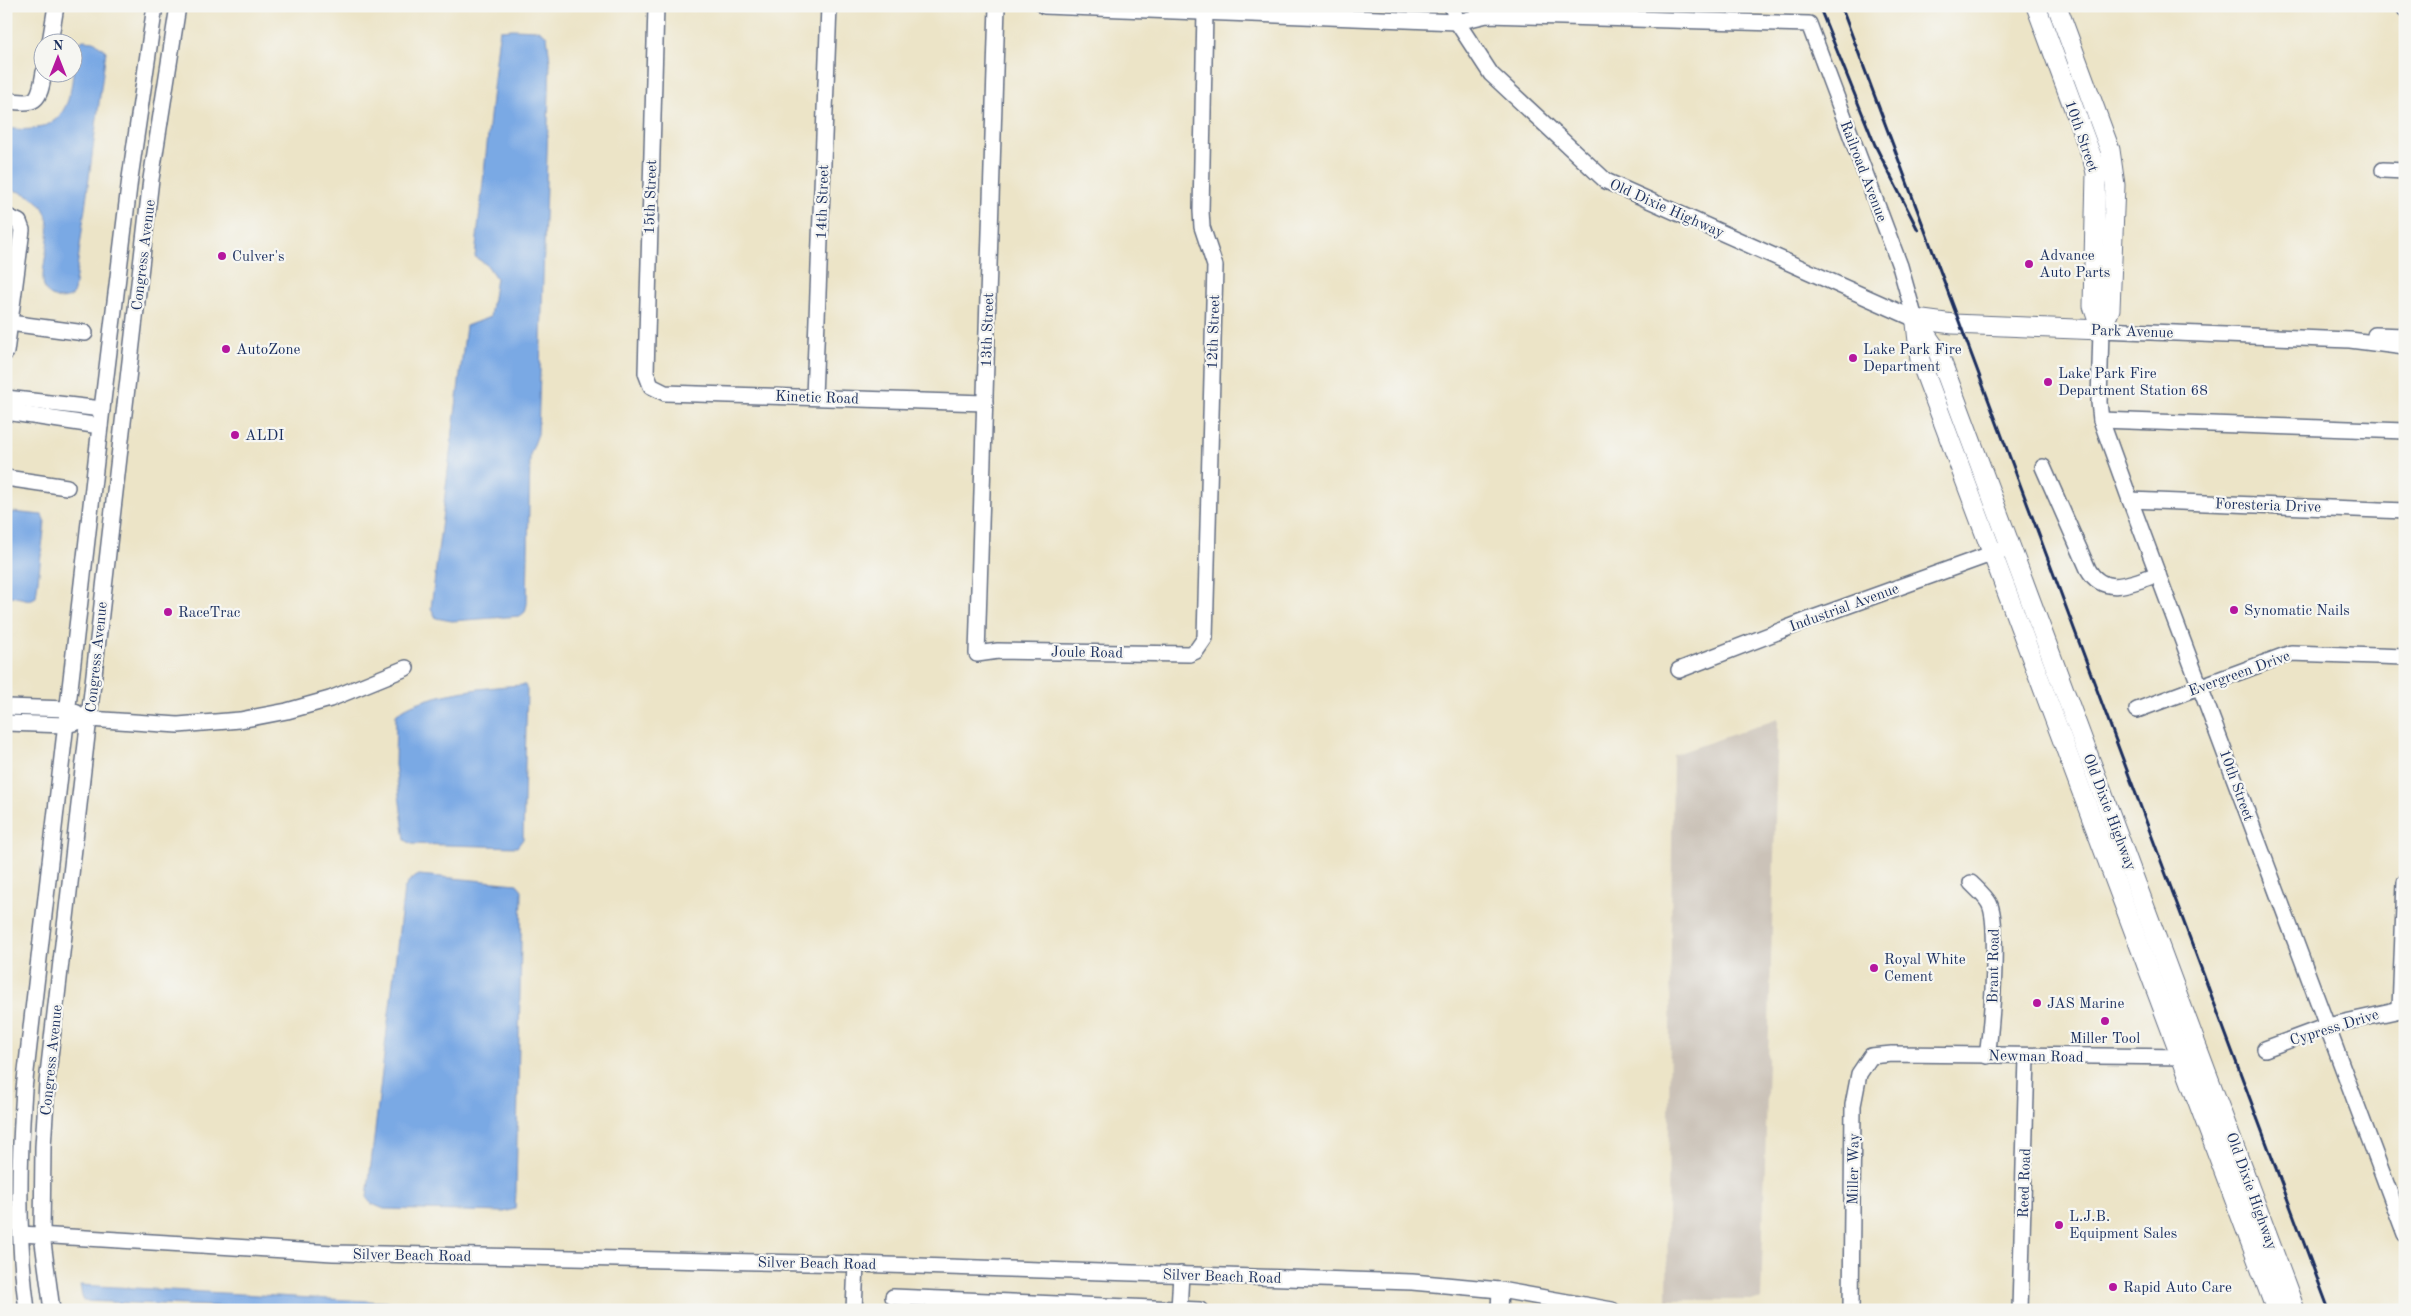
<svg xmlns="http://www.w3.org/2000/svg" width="2411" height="1316" font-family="'Old Standard TT',serif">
  <rect width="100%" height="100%" fill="#f6f6f2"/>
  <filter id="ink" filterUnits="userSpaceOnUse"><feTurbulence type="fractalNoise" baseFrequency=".02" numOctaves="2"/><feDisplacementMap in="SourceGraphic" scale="10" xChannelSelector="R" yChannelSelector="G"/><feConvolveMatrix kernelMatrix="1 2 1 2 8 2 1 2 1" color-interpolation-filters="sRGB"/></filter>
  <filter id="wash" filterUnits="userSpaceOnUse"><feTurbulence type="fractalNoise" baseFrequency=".0096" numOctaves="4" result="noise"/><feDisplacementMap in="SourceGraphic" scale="20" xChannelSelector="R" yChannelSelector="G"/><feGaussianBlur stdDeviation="1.12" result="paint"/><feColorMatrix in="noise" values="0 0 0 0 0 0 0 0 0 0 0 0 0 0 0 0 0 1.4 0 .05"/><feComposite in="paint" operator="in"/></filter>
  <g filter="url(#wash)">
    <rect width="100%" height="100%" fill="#ece4c7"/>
    <!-- industrial -->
    <path fill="#cbc2b8" d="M 1778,719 L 1761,1300 L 1667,1300 L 1673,755 Z"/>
    <!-- water -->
    <g fill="#7aa9e4" stroke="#4a6ca1">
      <path d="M 513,29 L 538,30 L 547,36 L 550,61 L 538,434 L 530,455 L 527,604 L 525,612 L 520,616 L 452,621 L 436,618 L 431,608 L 466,326 L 490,317 L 496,278 L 487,265 L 475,257 L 498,42 L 500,30 Z"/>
      <path d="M 83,40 L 94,41 L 106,51 L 105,58 L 74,291 L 72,296 C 66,299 60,300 54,297 C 18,284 89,200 6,189 L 6,128 C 52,135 70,117 73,72 C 74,60 72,47 83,40 Z"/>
      <path d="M 12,512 L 42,515 L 45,522 L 36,597 L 30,600 L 6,595 C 6,576 1,526 12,512 Z"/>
      <path d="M 525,685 L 527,690 L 523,839 L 517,847 L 412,844 L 405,840 L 395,765 L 396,715 C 416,694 495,686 525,685 Z"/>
      <path d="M 419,875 L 517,884 L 522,890 L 516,1191 L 515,1209 L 504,1212 L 384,1209 L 372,1204 L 367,1197 L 404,889 L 410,880 Z"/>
      <path d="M 80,1285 L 509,1309 L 510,1310 L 314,1310 L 83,1301 Z"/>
    </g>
  </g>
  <g filter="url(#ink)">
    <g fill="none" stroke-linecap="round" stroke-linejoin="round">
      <!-- minor casing -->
      <g stroke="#646e83" stroke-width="18">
        <g id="minor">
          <path d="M 656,6 L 646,373 L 651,386 L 665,393 L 985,403"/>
          <path d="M 997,6 L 977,654 L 998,651 L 1189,654 L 1196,651 L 1205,638 L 1215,266 L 1202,227 L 1201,211 L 1205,11"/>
          <path d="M 1044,6 L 1457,22 L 1487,15 L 1809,24 L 1900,266 L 1915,319"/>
          <path d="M 1452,6 L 1457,22 L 1491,74 L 1606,181 L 1915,319"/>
          <path d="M 2404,6 L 2405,9"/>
          <path d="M 50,42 L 56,6"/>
          <path d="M 6,100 C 36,105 39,103 44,72"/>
          <path d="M 2383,170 L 2405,171"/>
          <path d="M 6,216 L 19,222 L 22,230 L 6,352"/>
          <path d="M 10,323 L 85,333"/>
          <path d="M 2375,335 L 2405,336"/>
          <path d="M 2405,347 L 2350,340 L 2101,330 L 2099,402 L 2101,420 L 2130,500 L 2405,1234"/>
          <path d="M 814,397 L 829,6"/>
          <path d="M 6,398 L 102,409"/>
          <path d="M 6,412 L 100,426"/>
          <path d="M 2101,420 L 2405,431"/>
          <path d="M 2043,467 L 2088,569 C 2104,598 2134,582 2158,574"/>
          <path d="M 6,478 L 67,487"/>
          <path d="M 2130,500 L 2405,511"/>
          <path d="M 1679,670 L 1816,617 L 2002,550"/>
          <path d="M 6,707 L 68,709 L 77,713"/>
          <path d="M 2137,710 L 2291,653 L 2405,657"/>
          <path d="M 6,723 L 66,725 L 89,719 L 178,725 L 240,720 L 287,711 L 330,699 L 406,668"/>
          <path d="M 1971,883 C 1977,889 1985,896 1989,903 C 2000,922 1991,1030 1987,1056"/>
          <path d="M 2400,1009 L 2405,882"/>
          <path d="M 2265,1049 L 2327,1026 L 2405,1009"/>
          <path d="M 21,1234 L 333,1253 L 856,1264 L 1412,1282 L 1500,1290 L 1612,1310"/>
          <path d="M 893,1297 L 1200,1310"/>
          <path d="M 27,1310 C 17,1237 19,1162 24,1089 L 102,409 L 130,178 L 155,6"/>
          <path d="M 52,1310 L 42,1235 L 43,1147 L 47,1083 L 151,179 L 178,6"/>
          <path d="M 854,1310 L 856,1264"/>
          <path d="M 1179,1310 L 1181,1274"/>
          <path d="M 1499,1310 L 1500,1290"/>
          <path d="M 1851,1310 L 1853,1105 L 1859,1074 L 1871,1056 L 1892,1054 L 2191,1057"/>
          <path d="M 2020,1310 L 2027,1057"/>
        </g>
      </g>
      <!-- major casing -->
      <g stroke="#646e83" stroke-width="21">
        <g id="major">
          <path d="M 2036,6 L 2093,160 L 2096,173 L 2093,306 L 2101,330"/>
          <path d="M 2057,6 L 2110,150 L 2115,185 L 2110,309 L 2101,330"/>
          <path d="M 1915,319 L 1938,352 L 2295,1310"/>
          <path d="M 1915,319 L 1953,324 L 2101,330"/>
          <path d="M 1916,323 L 1920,360 L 2276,1310"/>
        </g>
      </g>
      <!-- minor -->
      <use href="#minor" stroke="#fff" stroke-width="15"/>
      <!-- major -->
      <use href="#major" stroke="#fff" stroke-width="19"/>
      <!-- rail -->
      <g stroke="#1b2f5e" stroke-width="3">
        <path d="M 1819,6 L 1875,145 L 1918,230"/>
        <path d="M 1841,6 L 2329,1310"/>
      </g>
    </g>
  </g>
  <!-- markers -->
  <g fill="#b5179e" stroke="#f6f6f2" stroke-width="2">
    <circle cx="222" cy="256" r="5"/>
    <circle cx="2029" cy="264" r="5"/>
    <circle cx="226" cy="349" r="5"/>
    <circle cx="1853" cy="358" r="5"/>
    <circle cx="2048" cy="382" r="5"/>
    <circle cx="235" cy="435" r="5"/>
    <circle cx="2234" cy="610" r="5"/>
    <circle cx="168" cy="612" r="5"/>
    <circle cx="1874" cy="968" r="5"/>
    <circle cx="2037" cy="1003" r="5"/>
    <circle cx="2105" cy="1021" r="5"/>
    <circle cx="2059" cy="1225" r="5"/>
    <circle cx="2113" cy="1287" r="5"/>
  </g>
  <g text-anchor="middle" stroke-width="4.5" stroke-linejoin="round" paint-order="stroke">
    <!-- street labels -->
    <g font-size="15" fill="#1b2f5e" stroke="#f6f6f2">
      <text transform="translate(2082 136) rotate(71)" y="5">10th Street</text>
      <text transform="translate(1864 171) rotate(69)" y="5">Railroad Avenue</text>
      <text transform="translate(650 197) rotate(-88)" y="5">15th Street</text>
      <text transform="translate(822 202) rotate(-88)" y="5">14th Street</text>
      <text transform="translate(1667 208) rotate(24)" y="5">Old Dixie Highway</text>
      <text transform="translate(143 255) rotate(-83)" y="5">Congress Avenue</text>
      <text transform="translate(987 330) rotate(-88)" y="5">13th Street</text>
      <text transform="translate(2132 331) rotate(2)" y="5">Park Avenue</text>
      <text transform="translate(1213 332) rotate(-88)" y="5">12th Street</text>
      <text transform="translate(817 397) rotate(2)" y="5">Kinetic Road</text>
      <text transform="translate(2268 505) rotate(2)" y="5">Foresteria Drive</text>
      <text transform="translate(1844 607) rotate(-20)" y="5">Industrial Avenue</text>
      <text transform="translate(1087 652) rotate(1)" y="5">Joule Road</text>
      <text transform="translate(96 657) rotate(-84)" y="5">Congress Avenue</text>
      <text transform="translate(2239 673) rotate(-20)" y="5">Evergreen Drive</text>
      <text transform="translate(2237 785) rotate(70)" y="5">10th Street</text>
      <text transform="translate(2110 812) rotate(69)" y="5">Old Dixie Highway</text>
      <text transform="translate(1993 966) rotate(-89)" y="5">Brant Road</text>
      <text transform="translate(2334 1027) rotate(-17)" y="5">Cypress Drive</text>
      <text transform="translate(2036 1056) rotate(1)" y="5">Newman Road</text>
      <text transform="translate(51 1060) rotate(-84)" y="5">Congress Avenue</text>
      <text transform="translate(1853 1169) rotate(-89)" y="5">Miller Way</text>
      <text transform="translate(2024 1183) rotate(-88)" y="5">Reed Road</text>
      <text transform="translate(2252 1191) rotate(70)" y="5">Old Dixie Highway</text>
      <text transform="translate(412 1255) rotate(1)" y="5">Silver Beach Road</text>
      <text transform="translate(817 1263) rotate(1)" y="5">Silver Beach Road</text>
      <text transform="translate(1222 1276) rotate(2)" y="5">Silver Beach Road</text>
    </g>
    <!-- poi labels -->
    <g font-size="15" fill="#1b2f5e" stroke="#f6f6f2" text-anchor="start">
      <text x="2039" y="260">Advance<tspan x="2039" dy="17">Auto Parts</tspan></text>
      <text x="232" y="261">Culver's</text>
      <text x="236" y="354">AutoZone</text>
      <text x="1863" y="354">Lake Park Fire<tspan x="1863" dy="17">Department</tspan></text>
      <text x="2058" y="378">Lake Park Fire<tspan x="2058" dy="17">Department Station 68</tspan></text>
      <text x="245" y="440">ALDI</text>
      <text x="2244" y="615">Synomatic Nails</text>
      <text x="178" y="617">RaceTrac</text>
      <text x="1884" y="964">Royal White<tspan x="1884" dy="17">Cement</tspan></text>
      <text x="2047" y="1008">JAS Marine</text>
      <text x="2105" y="1043" text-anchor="middle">Miller Tool</text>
      <text x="2069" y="1221">L.J.B.<tspan x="2069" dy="17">Equipment Sales</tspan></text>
      <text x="2123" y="1292">Rapid Auto Care</text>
    </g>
  </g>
  <!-- margin -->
  <rect width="2411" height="1316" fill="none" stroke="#f6f6f2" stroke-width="25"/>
  <!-- north arrow -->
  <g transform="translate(58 58)"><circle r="24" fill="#f6f6f2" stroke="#9ea6b7"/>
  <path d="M0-4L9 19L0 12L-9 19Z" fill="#b5179e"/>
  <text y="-8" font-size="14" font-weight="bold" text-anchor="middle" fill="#1b2f5e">N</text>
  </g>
</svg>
